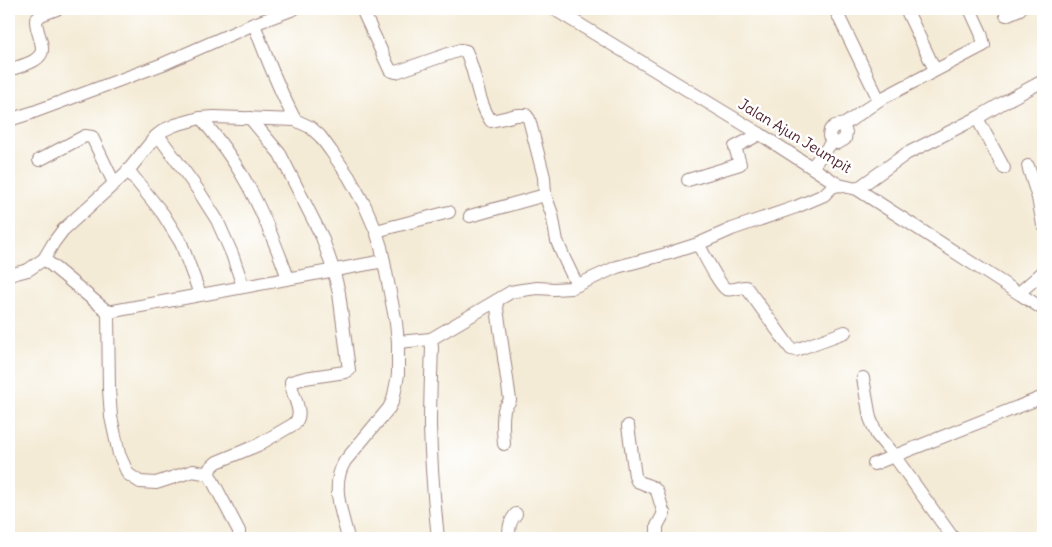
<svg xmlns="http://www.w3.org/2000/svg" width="1052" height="547" font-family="Delius,sans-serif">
  <rect width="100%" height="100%" fill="#fff"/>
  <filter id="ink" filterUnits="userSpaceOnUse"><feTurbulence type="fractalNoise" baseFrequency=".02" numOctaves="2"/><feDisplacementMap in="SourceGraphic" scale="10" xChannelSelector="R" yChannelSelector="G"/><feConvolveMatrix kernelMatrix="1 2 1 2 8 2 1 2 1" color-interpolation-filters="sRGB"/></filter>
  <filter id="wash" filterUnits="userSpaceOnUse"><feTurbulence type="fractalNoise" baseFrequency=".0096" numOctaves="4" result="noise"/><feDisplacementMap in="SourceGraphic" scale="20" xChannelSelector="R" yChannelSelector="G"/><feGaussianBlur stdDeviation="1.12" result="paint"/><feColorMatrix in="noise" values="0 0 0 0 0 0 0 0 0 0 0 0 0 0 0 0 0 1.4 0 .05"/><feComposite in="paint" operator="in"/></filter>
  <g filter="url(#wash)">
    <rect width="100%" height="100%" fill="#f4ebd6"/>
  </g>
  <g filter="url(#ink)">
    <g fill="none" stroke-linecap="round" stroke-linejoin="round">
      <!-- minor casing -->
      <g stroke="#9f8580" stroke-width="14">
        <g id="minor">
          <path d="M 362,9 L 390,70 L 396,72 L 460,50 L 466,51 C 476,73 477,101 491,121 L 517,115 L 526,115 L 529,119 L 544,177 L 545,195 L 552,214 L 557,241 L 564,258 L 577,285"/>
          <path d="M 554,9 L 760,134 L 839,185 L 857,189 L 1043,309"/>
          <path d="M 835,9 L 879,100"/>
          <path d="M 906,9 L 935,70"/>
          <path d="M 1006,15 L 1020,9"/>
          <path d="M 254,24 C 266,57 279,89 295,120"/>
          <path d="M 9,70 C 19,66 44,62 42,47 C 41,38 36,30 36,20 L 41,15 L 57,9"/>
          <path d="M 201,118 C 216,136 230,155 242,175 C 261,207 275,242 288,278"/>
          <path d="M 977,118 L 1004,168"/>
          <path d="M 9,120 L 31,113 L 163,64 L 254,24 L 294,9"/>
          <path d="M 845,124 L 879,100 L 984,45 L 981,33 L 970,9"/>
          <path d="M 845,124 L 844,129 L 846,132 L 845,139 L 838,143 L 832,142 L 829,136 L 830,130 L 835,126 Z"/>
          <path d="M 158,135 L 198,190 L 217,220 L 232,254 L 243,286"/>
          <path d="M 39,160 L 85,136 L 92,137 L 114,183"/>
          <path d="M 1028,166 L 1038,198 L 1043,225"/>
          <path d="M 812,167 L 832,142"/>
          <path d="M 128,170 L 163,214 L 181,243 L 200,294"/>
          <path d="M 688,180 L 740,164 L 735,147 L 760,134"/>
          <path d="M 857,189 L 906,154 L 977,118 L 1006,101 L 1043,81"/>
          <path d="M 470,216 L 545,195"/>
          <path d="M 376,231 L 449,212"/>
          <path d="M 698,244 C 703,252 719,285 726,289 C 731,291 740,287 746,287 L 791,349 L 796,350 L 845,332"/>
          <path d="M 44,259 L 108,312 L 384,261"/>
          <path d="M 9,275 L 28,270 L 44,259 L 54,242 L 63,230 L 127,172 L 156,136 L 164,130 L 175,125 L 200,118 L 214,117 L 295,120 L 310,127 L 320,136 L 331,151 L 349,177 L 365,206 L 376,231 L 381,247 L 396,323 L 398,342 L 398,375 L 393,400 L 389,408 L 345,461 C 330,485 342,513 348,538"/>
          <path d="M 1019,293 L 1043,272"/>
          <path d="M 496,301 L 510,400 C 509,403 505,406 504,410 C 502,421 503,433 504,444"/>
          <path d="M 108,312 L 109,389 L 111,417 L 119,454 L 128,474 L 140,482 L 156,483 L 193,471 L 209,474"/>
          <path d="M 431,339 L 432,348 C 431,374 430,400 430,426 C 431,463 434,501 438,538"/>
          <path d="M 398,342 L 431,339 L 511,292 L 522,290 L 537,288 L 554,289 L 571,288 L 617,267 L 670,253 L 698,244 L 732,229 L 796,207 L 824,195 L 832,187 L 839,185"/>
          <path d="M 863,378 L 870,418 L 877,435 L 895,457 L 953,538"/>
          <path d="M 628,426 L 635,476 L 637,481 L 652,487 L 657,491 L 663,511 L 664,513 L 657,526 L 657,538"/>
          <path d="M 874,464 L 1043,397"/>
          <path d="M 239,538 L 239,531 L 209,474 L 210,468 L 217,462 L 258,445 L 294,424 C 306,413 291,396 291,382 L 305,378 L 345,372 L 349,370 L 339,293 L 333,269 L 322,237 L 280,154 L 250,118"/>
          <path d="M 509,538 C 509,528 509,522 516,514"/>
        </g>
      </g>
      <!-- minor -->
      <use href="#minor" stroke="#fff" stroke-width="12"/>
    </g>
  </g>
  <g text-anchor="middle" stroke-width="5" stroke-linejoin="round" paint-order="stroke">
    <!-- street labels -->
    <g font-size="15" fill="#4a1f2b" stroke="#fff">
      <text transform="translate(795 136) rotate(31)" y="5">Jalan Ajun Jeumpit</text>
    </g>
  </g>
  <!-- margin -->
  <rect width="1052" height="547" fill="none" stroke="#fff" stroke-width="30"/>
</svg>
